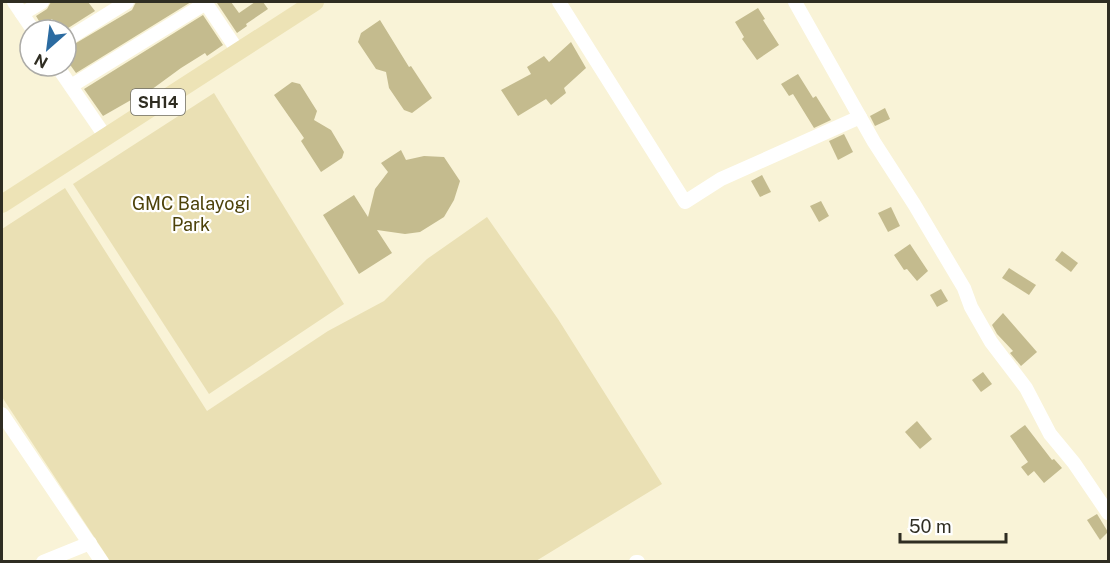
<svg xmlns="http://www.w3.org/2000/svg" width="1110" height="563" font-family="'Public Sans',sans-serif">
  <rect width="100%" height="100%" fill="#f9f3d7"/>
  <!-- green -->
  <g fill="#eae0b4">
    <path d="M 214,93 L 344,304 L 209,394 L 73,184 Z"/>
    <path d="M 65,188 L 207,411 L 328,331 L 384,301 L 427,259 L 487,217 L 558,319 L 662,484 L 536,561 L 110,561 L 2,397 L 2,229 Z"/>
  </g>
  <!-- building -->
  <g fill="#c4bb8e">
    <path d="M 51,2 L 88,2 L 95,11 L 65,30 L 60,30 L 52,19 L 42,26 L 36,16 L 47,9 Z"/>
    <path d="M 136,2 L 191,2 L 76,73 L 66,59 L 66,49 L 132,10 Z"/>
    <path d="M 219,2 L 231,2 L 239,13 L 255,2 L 263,2 L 268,9 L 246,24 L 247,26 L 237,33 L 217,3 Z"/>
    <path d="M 758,8 L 765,19 L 763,20 L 779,45 L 757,60 L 742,39 L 744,37 L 735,22 Z"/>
    <path d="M 203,15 L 223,45 L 207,56 L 205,53 L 181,68 L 140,98 L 138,96 L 103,116 L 84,89 Z"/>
    <path d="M 380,20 L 409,67 L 411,66 L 432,98 L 412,113 L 404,110 L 389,88 L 386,72 L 376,69 L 358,42 L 361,33 Z"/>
    <path d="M 571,42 L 586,68 L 564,88 L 566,93 L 551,105 L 546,99 L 518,116 L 501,90 L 531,74 L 527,67 L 544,56 L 549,62 Z"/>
    <path d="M 798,74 L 813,98 L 816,96 L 831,120 L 814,128 L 793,94 L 789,96 L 781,84 Z"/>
    <path d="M 292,82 L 300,84 L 317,111 L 314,120 L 331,130 L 344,152 L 342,158 L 321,172 L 301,141 L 304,138 L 274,95 Z"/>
    <path d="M 885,108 L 890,119 L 875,126 L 870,116 Z"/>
    <path d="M 844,134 L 853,152 L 838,160 L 829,141 Z"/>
    <path d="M 401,150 L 406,160 L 424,156 L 444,157 L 460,181 L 454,200 L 444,217 L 420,232 L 405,234 L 377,230 L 392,253 L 359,274 L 323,215 L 354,195 L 368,217 L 375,189 L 388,172 L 381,163 Z"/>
    <path d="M 762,175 L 771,192 L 760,197 L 751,181 Z"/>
    <path d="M 821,201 L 829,216 L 819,222 L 810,206 Z"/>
    <path d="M 891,207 L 900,226 L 888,232 L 878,213 Z"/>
    <path d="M 910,244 L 928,271 L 917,281 L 907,269 L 904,270 L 894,255 Z"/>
    <path d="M 1062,251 L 1078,263 L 1071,272 L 1055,260 Z"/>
    <path d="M 1009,268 L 1036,285 L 1029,295 L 1002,278 Z"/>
    <path d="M 941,289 L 948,301 L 937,307 L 930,295 Z"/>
    <path d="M 1003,313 L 1037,352 L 1021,366 L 1010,353 L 1013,351 L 997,334 L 992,325 Z"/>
    <path d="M 983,372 L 992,384 L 981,392 L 972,380 Z"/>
    <path d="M 917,421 L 932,439 L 920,449 L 905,432 Z"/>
    <path d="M 1025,425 L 1052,460 L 1054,459 L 1062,468 L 1044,483 L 1034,471 L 1028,476 L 1021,467 L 1028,462 L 1010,436 Z"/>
    <path d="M 1097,514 L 1108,532 L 1100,540 L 1087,520 Z"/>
  </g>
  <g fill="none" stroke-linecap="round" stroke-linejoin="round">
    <!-- minor -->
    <g stroke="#fff" stroke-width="14">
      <path d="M 14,2 L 33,30"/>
      <path d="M 205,2 L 238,51"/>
      <path d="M 559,2 L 685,202 L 721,179 L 860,117"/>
      <path d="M 795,2 L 874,142 L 914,204 L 964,288 L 971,307 L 991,342 L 1026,388 L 1050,434 L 1074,463 L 1108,513"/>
      <path d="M 22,14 L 42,2"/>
      <path d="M 66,40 L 127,2"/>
      <path d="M 57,66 L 105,136"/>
      <path d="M 71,86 L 206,3"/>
      <path d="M 2,414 L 102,562"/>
      <path d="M 43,562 L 90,543"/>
      <path d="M 636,562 L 638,562"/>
    </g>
    <!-- major -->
    <path stroke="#ede3b6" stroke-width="18" d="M 2,204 L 315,2"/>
  </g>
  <g text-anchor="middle" stroke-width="4.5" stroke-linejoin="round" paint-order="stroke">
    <!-- shield labels -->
    <rect fill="#fff" stroke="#6d6c64" stroke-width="1.5" x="131" y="89" width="54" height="26" rx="4.5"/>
    <g font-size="16" font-weight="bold" fill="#2f2d22">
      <text x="158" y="108">SH14</text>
    </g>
    <!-- park labels -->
    <g font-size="18" fill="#4d420a" stroke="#fff">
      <text x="191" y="210">GMC Balayogi<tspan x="191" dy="21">Park</tspan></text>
    </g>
  </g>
  <!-- border -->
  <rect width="1110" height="563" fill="none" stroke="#2f2d22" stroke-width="6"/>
  <!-- north arrow -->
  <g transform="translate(48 48) rotate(208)"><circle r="28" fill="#ffffff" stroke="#acaba7" stroke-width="1.5"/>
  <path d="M0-4.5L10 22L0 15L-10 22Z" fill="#2b6ba1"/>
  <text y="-9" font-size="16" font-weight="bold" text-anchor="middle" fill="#2f2d22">N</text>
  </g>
  <!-- scale -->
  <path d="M900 533v9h106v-9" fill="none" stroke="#2f2d22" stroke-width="3"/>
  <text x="909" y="533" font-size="18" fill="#2f2d22" stroke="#ffffff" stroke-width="4.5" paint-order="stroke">50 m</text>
</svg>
